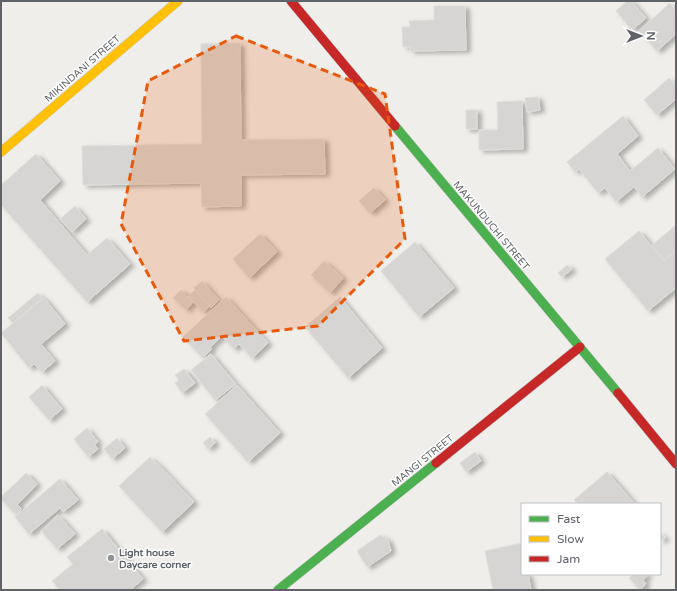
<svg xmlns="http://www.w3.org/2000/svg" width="677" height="591" font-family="'Varela Round',sans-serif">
  <defs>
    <filter id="shadow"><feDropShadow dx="4.5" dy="2.5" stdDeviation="2" flood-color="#0004"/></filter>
  </defs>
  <rect width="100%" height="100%" fill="#efeeea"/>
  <!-- building -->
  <g fill="#d6d5d3" stroke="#deddd9" filter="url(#shadow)">
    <path d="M 627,1 L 631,1 L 646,18 L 632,30 L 616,11 Z"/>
    <path d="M 670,3 L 676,11 L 676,34 L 657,51 L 639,31 Z"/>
    <path d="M 434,6 L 465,6 L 466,50 L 410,51 L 410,47 L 403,47 L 402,27 L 410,27 L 409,21 L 434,20 Z"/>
    <path d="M 240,43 L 241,140 L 324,139 L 325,174 L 241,175 L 241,206 L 202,207 L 201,183 L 83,185 L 82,146 L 202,144 L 201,44 Z"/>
    <path d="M 669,78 L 676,86 L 676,99 L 657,115 L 644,100 Z"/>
    <path d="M 538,97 L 540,110 L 527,112 L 525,98 Z"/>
    <path d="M 522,101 L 523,149 L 479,150 L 479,130 L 498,130 L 497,102 Z"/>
    <rect x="466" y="110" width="11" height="19"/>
    <path d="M 623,116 L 638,136 L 617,154 L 630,171 L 658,148 L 675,169 L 642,197 L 634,187 L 616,202 L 605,188 L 598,193 L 579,169 L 575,172 L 567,162 Z"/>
    <path d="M 36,154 L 60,181 L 40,200 L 87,255 L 107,238 L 130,264 L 87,302 L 1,205 L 1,185 Z"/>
    <path d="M 374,188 L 385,200 L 370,213 L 359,201 Z"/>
    <path d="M 75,206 L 86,219 L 72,232 L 60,219 Z"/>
    <path d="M 676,225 L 676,250 L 664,260 L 652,245 Z"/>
    <path d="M 639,231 L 664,261 L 676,251 L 676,288 L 648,311 L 605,259 Z"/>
    <path d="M 260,234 L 277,252 L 249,278 L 233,259 Z"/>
    <path d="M 415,242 L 454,288 L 419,317 L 381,271 Z"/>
    <path d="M 324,261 L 343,278 L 330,293 L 311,275 Z"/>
    <path d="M 567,265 L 572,269 L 562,277 L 558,273 Z"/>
    <path d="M 202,281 L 219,300 L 211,308 L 194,288 Z"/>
    <path d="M 181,290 L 193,302 L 186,310 L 173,298 Z"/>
    <path d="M 195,290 L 210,306 L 203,312 L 188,296 Z"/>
    <path d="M 38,293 L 42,298 L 13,323 L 8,318 Z"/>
    <path d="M 226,297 L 268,343 L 252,358 L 239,344 L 234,349 L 222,336 L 210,347 L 212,349 L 204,356 L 202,354 L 201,356 L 183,337 Z"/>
    <path d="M 340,297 L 382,348 L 348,378 L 305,327 Z"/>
    <path d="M 44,298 L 65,324 L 41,344 L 55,361 L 42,372 L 34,364 L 29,368 L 1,333 Z"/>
    <path d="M 211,354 L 236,384 L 215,400 L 191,370 Z"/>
    <path d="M 184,369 L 195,383 L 182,393 L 175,383 L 179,380 L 175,375 Z"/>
    <path d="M 42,385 L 62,409 L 49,420 L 29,397 Z"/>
    <path d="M 237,385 L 280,433 L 248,462 L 205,414 Z"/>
    <path d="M 87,428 L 98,442 L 95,445 L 98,449 L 88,457 L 74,439 Z"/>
    <path d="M 210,437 L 215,443 L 208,449 L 203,443 Z"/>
    <path d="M 117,438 L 125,448 L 112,459 L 104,449 Z"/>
    <path d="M 475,452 L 481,461 L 466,472 L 460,463 Z"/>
    <path d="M 150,457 L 156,464 L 157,463 L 194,502 L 162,532 L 119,486 Z"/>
    <path d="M 607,472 L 635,504 L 578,504 L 574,500 Z"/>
    <path d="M 26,473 L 37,484 L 17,505 L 22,509 L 16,515 L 1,499 L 1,497 Z"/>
    <path d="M 60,479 L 78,500 L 63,512 L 60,508 L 29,534 L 15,517 Z"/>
    <path d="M 58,515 L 75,534 L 57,549 L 41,531 Z"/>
    <path d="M 102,529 L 143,579 L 130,590 L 60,590 L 52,581 L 73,564 L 67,557 Z"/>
    <path d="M 660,532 L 665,538 L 660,542 Z"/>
    <path d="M 380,535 L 388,540 L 391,551 L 367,567 L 357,551 Z"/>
    <path d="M 522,543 L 522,574 L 528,574 L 531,590 L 493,590 L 485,551 Z"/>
    <path d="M 633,574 L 647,574 L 648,575 L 643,580 L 646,584 L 640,590 L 629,578 Z"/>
  </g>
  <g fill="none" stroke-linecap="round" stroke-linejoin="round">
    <!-- fast casing -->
    <g stroke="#cacacb" stroke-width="10">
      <g id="fast">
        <path d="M 395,126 L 618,393"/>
        <path d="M 278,590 L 436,463"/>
      </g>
    </g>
    <!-- slow casing -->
    <g stroke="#cacacb" stroke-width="10">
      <path id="slow" d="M 1,152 L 178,1"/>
    </g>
    <!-- jam casing -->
    <g stroke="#cacacb" stroke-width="10">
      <g id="jam">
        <path d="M 291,1 L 395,126"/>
        <path d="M 618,393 L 676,464"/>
        <path d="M 436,463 L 580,347"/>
      </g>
    </g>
    <!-- fast -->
    <use href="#fast" stroke="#4caf50" stroke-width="9"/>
    <!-- slow -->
    <use href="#slow" stroke="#ffc107" stroke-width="9"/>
    <!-- jam -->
    <use href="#jam" stroke="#c62828" stroke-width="9"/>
  </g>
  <!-- marked area -->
  <path fill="#e8590c" fill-opacity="0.2" stroke="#e8590c" stroke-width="3" stroke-dasharray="8 5" stroke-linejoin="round" d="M 236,36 L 385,94 L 405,239 L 318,326 L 184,341 L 121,224 L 148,81 Z"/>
  <!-- markers -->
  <circle fill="#919496" stroke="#fff" stroke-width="1.5" cx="111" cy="558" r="4"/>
  <g text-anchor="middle" stroke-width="3" stroke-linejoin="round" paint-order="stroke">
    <!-- street labels -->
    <g font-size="10" fill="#5f6368" stroke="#fff">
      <text transform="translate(82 68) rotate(-41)" y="4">MIKINDANI STREET</text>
      <text transform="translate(492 225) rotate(50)" y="4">MAKUNDUCHI STREET</text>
      <text transform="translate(422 460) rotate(-39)" y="4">MANGI STREET</text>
    </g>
    <!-- poi labels -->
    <g font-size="10" font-weight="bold" fill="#5f6368" stroke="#fff" text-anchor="start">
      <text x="119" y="556">Light house<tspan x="119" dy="12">Daycare corner</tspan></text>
    </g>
  </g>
  <!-- border -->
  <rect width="677" height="591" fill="none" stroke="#5f6368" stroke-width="4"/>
  <!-- legend -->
  <rect x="521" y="503" width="140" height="72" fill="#ffffff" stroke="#bfc1c3"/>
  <rect x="529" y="516" width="20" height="6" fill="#4caf50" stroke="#bfc1c3"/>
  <text x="557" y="523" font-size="12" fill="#5f6368">Fast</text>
  <rect x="529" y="536" width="20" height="6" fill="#ffc107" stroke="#bfc1c3"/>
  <text x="557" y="543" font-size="12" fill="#5f6368">Slow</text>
  <rect x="529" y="556" width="20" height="6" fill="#c62828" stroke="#bfc1c3"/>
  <text x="557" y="563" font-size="12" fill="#5f6368">Jam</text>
  <!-- north arrow -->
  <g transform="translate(641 36) rotate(90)" stroke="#ffffff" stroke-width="3" paint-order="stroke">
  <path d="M0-3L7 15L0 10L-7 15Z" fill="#5f6368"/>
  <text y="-6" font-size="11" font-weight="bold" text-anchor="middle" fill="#5f6368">N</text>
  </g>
</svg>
